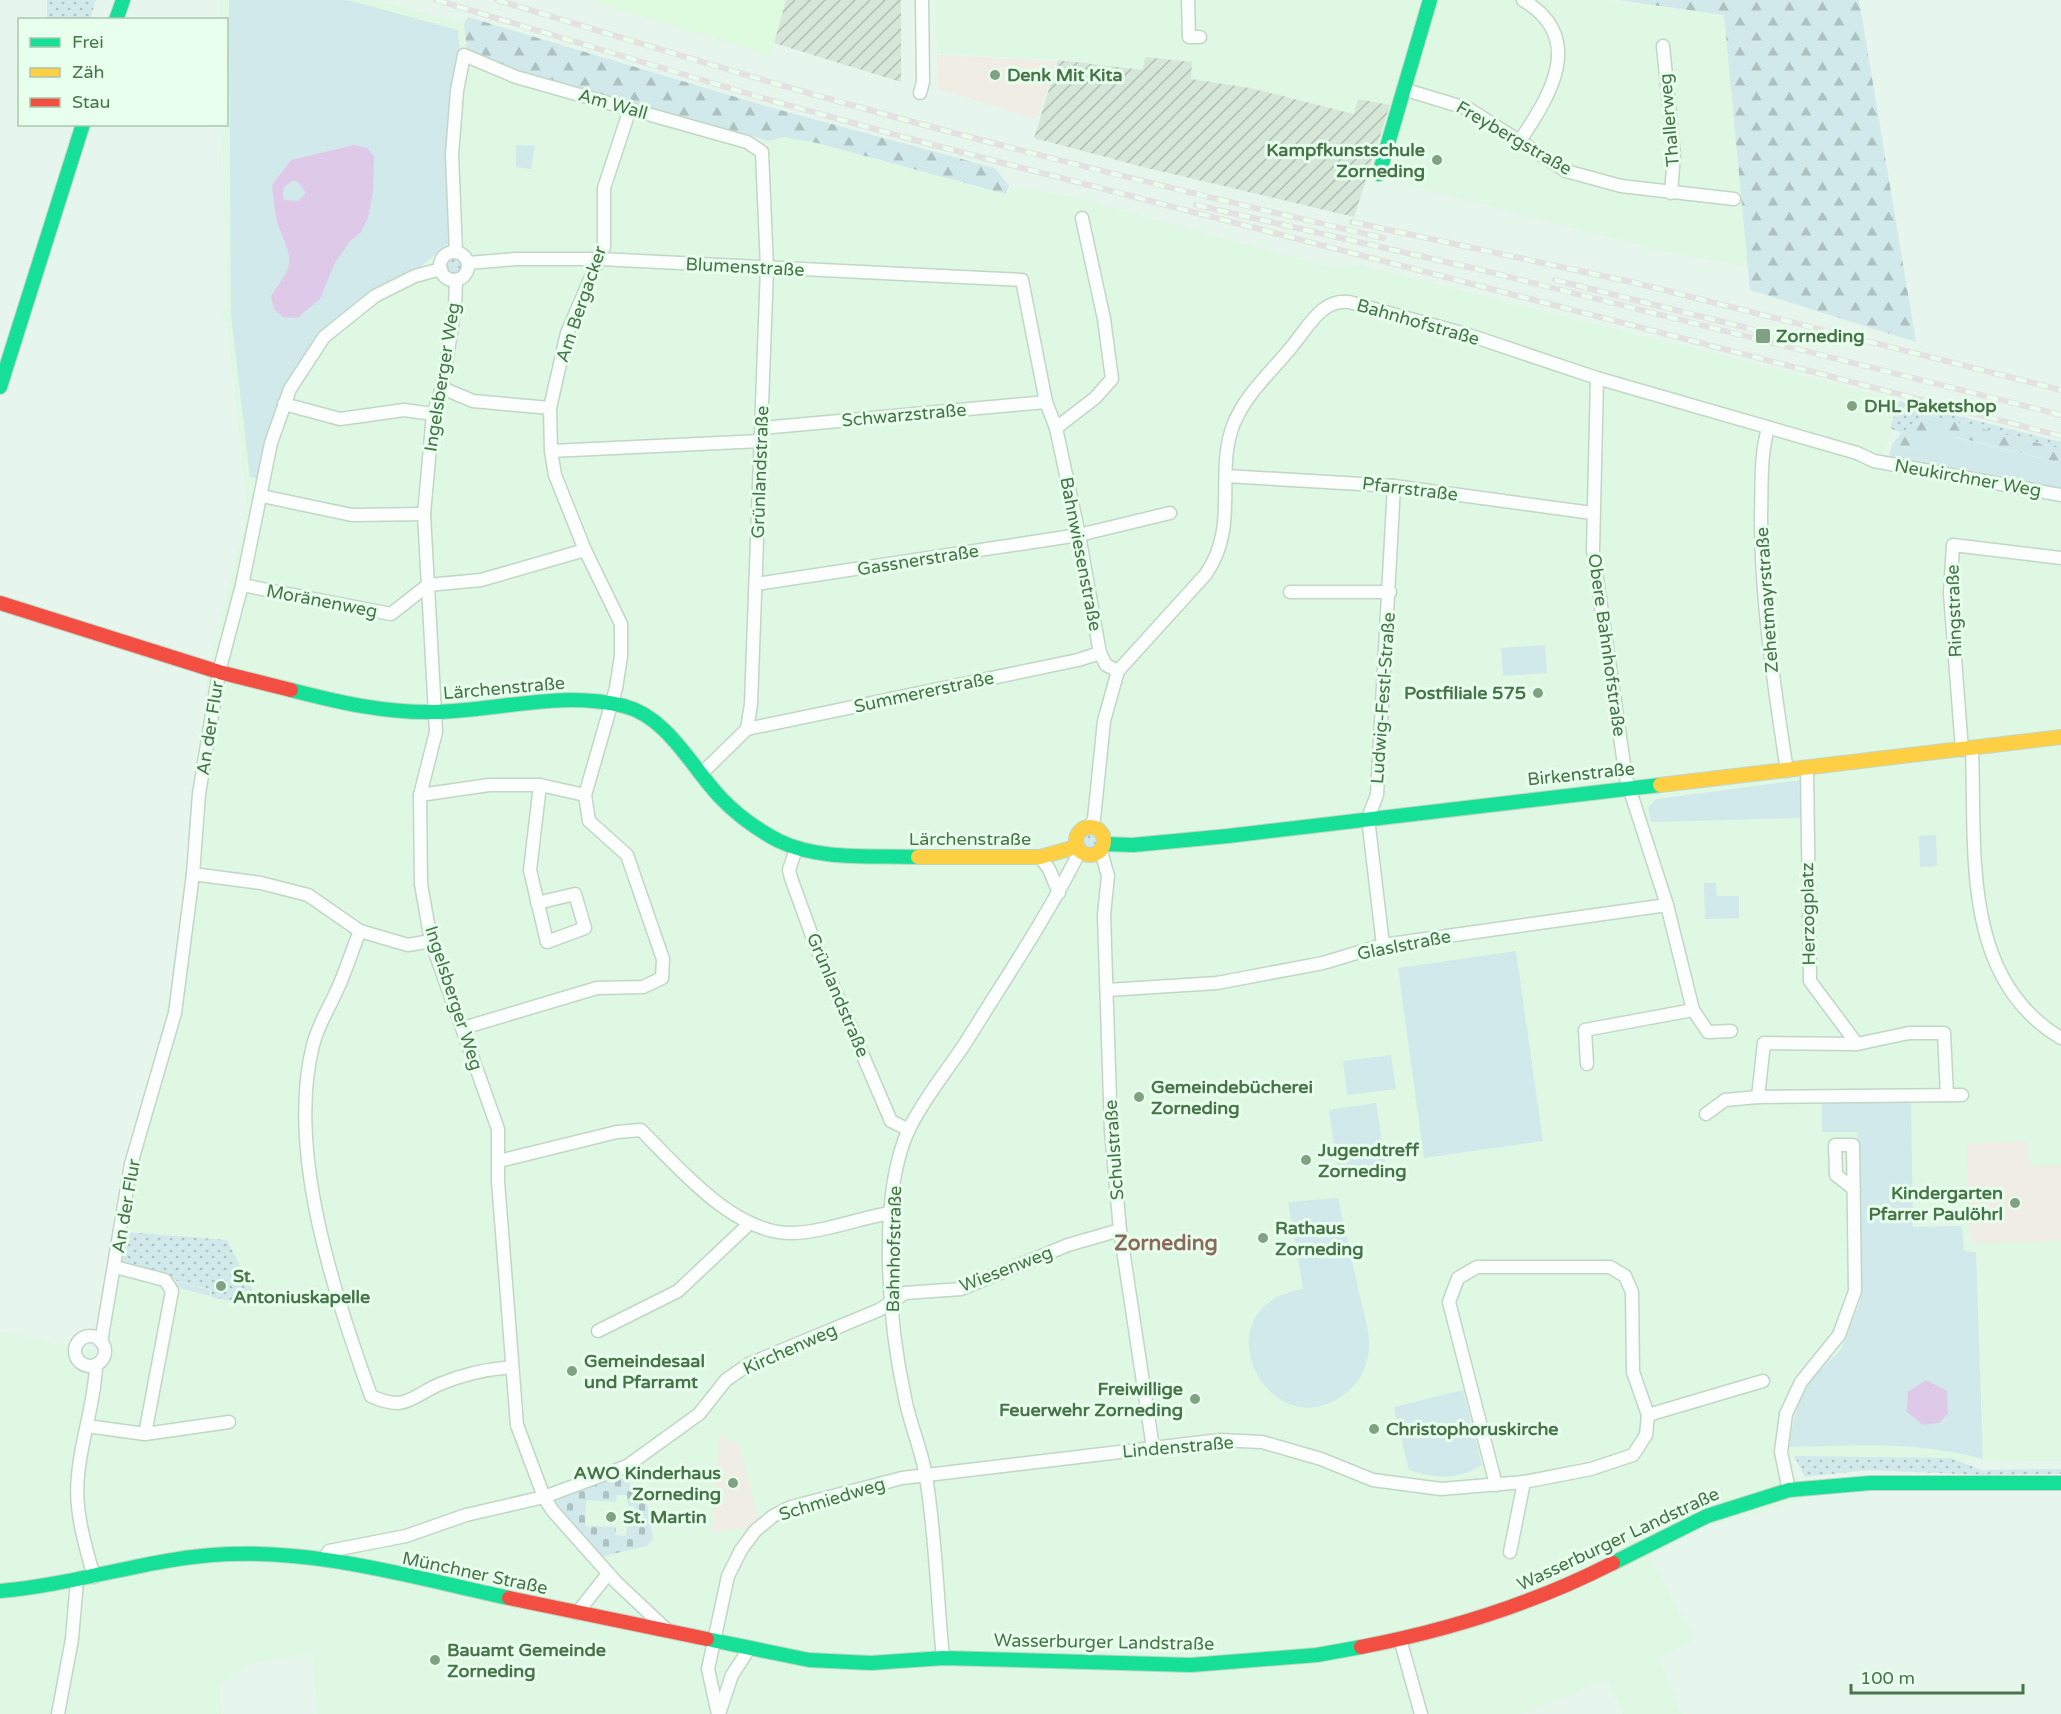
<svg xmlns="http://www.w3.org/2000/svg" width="2061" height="1714" font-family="'Varela Round',sans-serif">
  <defs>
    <pattern id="industrial-furrows" width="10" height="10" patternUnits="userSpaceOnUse" patternTransform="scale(1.5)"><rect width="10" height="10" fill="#d6e6d9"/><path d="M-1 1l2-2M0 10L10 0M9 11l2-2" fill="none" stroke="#b0bfb2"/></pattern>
    <pattern id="grass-dots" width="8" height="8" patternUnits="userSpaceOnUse" patternTransform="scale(1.5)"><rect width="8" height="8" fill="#d2e9eb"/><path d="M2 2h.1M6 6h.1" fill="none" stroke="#acc1c0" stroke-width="1.8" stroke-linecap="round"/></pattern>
    <pattern id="forest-firs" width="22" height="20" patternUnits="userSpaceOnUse" patternTransform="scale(1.5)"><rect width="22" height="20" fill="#d2e9eb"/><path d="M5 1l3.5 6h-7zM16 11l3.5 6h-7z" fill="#acc1c0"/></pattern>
    <pattern id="cemetery-stones" width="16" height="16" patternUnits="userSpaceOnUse" patternTransform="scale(1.5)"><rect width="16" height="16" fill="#d2e9eb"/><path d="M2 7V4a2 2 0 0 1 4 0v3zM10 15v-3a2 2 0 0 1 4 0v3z" fill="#acc1c0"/></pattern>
  </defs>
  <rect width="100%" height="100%" fill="#e7f6ec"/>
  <!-- residential -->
  <g fill="#def8e4">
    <path d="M 220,0 L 375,0 L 464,24 L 469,60 L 745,143 L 783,137 L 817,143 L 1005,194 L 1018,188 L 1068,196 L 1324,266 L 1358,265 L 1857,389 L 1899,401 L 1881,464 L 2061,498 L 2061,1461 L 1791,1458 L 1804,1499 L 1707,1526 L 1650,1556 L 1695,1640 L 1659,1658 L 1682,1714 L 1623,1714 L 1607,1680 L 1521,1714 L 318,1714 L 312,1653 L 251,1664 L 219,1685 L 221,1714 L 0,1714 L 0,1331 L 102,1353 L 117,1273 L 210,1297 L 242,1303 L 227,1240 L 127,1232 L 117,1228 L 125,1163 L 169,1000 L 206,704 L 207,674 L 248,511 L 227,322 L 222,316 L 227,306 L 222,125 L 226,124 L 226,20 L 220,19 Z"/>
    <path d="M 935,0 L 1602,0 L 1724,15 L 1748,267 L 1663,251 L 1369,175 L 1390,105 L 1358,99 L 1354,114 L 1250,88 L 1190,79 L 1191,62 L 1145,57 L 1143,70 L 1058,60 L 937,54 Z"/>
  </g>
  <!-- commercial -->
  <path fill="#defadf" d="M 592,0 L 786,0 L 770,55 Z"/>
  <!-- industrial -->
  <g fill="url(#industrial-furrows)">
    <path d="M 786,0 L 901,0 L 901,82 L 774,43 Z"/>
    <path d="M 1145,57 L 1192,62 L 1191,79 L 1250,88 L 1354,114 L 1358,99 L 1390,105 L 1354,217 L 1143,167 L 1034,138 L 1058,60 L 1143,70 Z"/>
  </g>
  <!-- education -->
  <g fill="#f0ede4">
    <path d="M 937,55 L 1056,61 L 1037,119 L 938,89 Z"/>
    <path d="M 2028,1142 L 2029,1166 L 2061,1165 L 2061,1241 L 1969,1243 L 1967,1143 Z"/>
    <path d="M 720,1435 L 740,1445 L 758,1520 L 749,1528 L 712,1533 Z"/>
  </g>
  <!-- grass -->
  <g fill="url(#grass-dots)">
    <path d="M 47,0 L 96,0 L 90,19 L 47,20 Z"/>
    <circle cx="455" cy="266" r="8"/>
    <path d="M 1899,401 L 2061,442 L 2061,449 L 1928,415 L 1901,433 L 1890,428 Z"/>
    <circle cx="1090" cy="841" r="7"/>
    <path d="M 127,1232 L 227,1240 L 255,1296 L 243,1303 L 211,1297 L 211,1290 L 121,1266 Z"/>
    <path d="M 1794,1456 L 1951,1458 L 1981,1470 L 2061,1469 L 2061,1474 L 1983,1475 L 1868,1470 L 1805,1477 Z"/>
  </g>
  <!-- forest -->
  <g fill="url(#forest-firs)">
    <path d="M 1617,0 L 1859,0 L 1916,342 L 1750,290 L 1724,15 Z"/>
    <path d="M 468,17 L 769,107 L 995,168 L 1009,186 L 1006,194 L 817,143 L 783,137 L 769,141 L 517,70 L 467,52 L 464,24 Z"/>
    <path d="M 1928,415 L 2061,449 L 2061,463 L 1957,437 L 1915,449 L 1892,445 L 1901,433 Z"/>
  </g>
  <!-- cemetery -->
  <path fill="url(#cemetery-stones)" fill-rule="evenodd" d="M 619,1478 L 627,1480 L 644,1504 L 647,1503 L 653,1538 L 647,1546 L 599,1557 L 557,1509 L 555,1502 L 557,1497 L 603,1479 ZM 617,1495 L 627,1495 L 628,1506 L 633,1506 C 638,1514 639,1519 632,1526 L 627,1526 L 626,1536 L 615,1535 L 616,1527 L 591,1526 L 591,1528 L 585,1525 L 586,1500 L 616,1502 Z"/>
  <!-- green -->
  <g fill="#d2e9eb">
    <path d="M 229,0 L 348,0 L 458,30 L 460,55 L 450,242 L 413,273 L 328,327 L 307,350 L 290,378 L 260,480 L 250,477 L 231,315 Z"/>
    <path d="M 516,145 L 535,146 L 531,169 L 516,167 Z"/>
    <path d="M 1929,431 L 2061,463 L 2061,490 L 1889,457 L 1892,445 L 1915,449 Z"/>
    <path d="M 1545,645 L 1547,673 L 1503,676 L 1501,648 Z"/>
    <path d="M 1801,780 L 1801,818 L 1651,822 L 1648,808 L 1656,799 Z"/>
    <path d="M 1936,835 L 1937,866 L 1920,867 L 1919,836 Z"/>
    <path d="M 1704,883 L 1716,883 L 1717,896 L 1739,896 L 1739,918 L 1705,919 Z"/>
    <path d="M 1516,951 L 1543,1141 L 1424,1158 L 1398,968 Z"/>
    <path d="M 1391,1055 L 1396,1089 L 1347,1095 L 1343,1061 Z"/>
    <path d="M 1911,1100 L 1913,1227 L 1962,1226 L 1964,1251 L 1976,1252 L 1983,1459 C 1915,1441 1858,1445 1789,1447 L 1794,1418 L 1807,1382 L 1841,1350 L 1860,1302 L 1862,1269 L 1857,1132 L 1822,1132 L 1822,1102 Z"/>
    <path d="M 1376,1103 L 1387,1172 L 1339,1179 L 1329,1110 Z"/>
    <path d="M 1338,1198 C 1346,1232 1353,1267 1361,1301 C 1364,1315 1370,1332 1369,1346 C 1368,1369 1358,1386 1339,1398 C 1265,1445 1198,1306 1303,1289 L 1288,1202 Z"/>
    <path d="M 175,1281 L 210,1290 L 210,1296 L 174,1287 Z"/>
    <path d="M 1463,1390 L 1482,1465 C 1460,1480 1434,1479 1409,1470 L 1394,1407 Z"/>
  </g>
  <!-- water -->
  <g fill="#dfc9e8" fill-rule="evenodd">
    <path d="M 354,145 L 367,148 L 374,156 L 373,192 L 368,218 L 361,232 L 349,242 L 334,265 L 320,299 L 297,318 L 283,317 L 274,309 L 271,296 C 294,261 294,266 279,227 C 274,215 274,199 272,185 L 291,160 ZM 292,181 L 298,182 L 306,193 L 298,201 L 284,200 C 281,190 284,186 292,181 Z"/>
    <path d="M 1926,1380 L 1947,1391 L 1948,1414 L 1939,1423 L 1923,1425 L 1907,1412 L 1908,1392 Z"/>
  </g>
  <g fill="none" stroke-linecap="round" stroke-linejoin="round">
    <!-- street casing -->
    <g stroke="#c2d6c5" stroke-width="15">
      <g id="street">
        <path d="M 1188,0 L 1189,37 L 1200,37"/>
        <path d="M 1663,46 L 1674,155 L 1671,193"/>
        <path d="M 1403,89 L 1469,109 L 1566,171 L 1621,186 L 1734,199"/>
        <path d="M 920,93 L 923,82 L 922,0"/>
        <path d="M 1519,142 C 1550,96 1587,38 1523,0"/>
        <path d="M 456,252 L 452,155 L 457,91 L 464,55 L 516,77 L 747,142 L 762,152 L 767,268 L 751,704 L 747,729 L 702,773"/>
        <circle cx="454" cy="266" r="14"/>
        <path d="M 468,263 L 516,259 L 600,259 L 1022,280 L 1046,402 L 1056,428 L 1079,535 L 1100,653 L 1106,665 L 1118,671"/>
        <path d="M 456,280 L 455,307 L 442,388 L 433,414 L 424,514 L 436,732 L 420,795 L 421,884 L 431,941 L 498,1129 L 498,1181 L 517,1425 L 544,1497 L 552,1510 L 616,1582 L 668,1631"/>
        <path d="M 1597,378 L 1593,551 L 1626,778 L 1667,905 L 1693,1010 L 1708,1032 L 1731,1031"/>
        <path d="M 442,388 L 473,401 L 550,408"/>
        <path d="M 284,404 L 340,419 L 404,410 L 433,414"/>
        <path d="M 762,428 L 1046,402"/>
        <path d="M 1056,428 L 1095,398 L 1112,379 L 1104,319 L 1082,218"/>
        <path d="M 1768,428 C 1760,457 1762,485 1761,515 C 1761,601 1774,686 1787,771"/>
        <path d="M 551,451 L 761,441"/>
        <path d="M 1226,476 L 1394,486 L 1592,513"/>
        <path d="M 262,496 L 352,515 L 424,514"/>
        <path d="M 756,584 L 1079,535 L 1170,513"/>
        <path d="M 242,585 L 391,614 L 428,585 L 481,580 L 585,550"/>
        <path d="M 1290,592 L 1390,592"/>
        <path d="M 747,729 L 1078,660 L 1100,653"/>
        <path d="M 1972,749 C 1976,849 1960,978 2061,1038"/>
        <path d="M 1962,750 L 1950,593 L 1953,545 L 2061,558"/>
        <path d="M 1807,769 L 1810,981 L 1857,1044"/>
        <path d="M 420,795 L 489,785 L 540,785 L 585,795"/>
        <path d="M 1090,827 L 1094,819 L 1104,721 L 1118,671 L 1206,574 C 1240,525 1214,472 1234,423 C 1248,390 1276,368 1297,340 C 1311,322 1324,299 1349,302 L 1469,335 L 1597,378 L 1857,453 L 1874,461 L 2061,495"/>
        <path d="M 796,849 L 789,870 L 791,878 L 815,944 L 891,1121 L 909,1130"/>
        <path d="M 1101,851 L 1108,876 L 1104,915 L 1111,1131 L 1120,1230 L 1153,1448"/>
        <path d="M 1040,857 L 1049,869 L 1059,893"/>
        <path d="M 193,874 L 261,883 L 308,895 L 360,931 L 408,945 L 431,941"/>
        <path d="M 537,903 L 575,894 L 585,928 L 547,942 L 530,870 L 540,785"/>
        <path d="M 360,931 C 352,950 346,971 337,990 C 329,1008 318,1025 313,1045 C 286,1152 335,1295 371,1396 C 406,1412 410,1397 440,1384 C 463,1374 487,1369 512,1367"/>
        <path d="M 1383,945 L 1368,818 L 1377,795 L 1394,486"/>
        <path d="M 1107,990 L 1217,983 L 1323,963 L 1383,945 L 1667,905"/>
        <path d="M 463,1028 L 597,988 L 643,987 L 662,978 L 663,959 L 627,855 L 589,821 L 585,795 L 616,688 L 621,656 L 621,624 L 585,550 L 555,475 L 551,451 L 550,408 L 567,333 L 604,247 L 604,188 L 630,109"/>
        <path d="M 1587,1064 L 1585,1030 L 1693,1010"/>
        <path d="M 1758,1097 L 1764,1043 L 1857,1044 L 1909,1033 L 1944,1033 L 1947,1095"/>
        <path d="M 1706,1114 L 1725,1100 L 1758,1097 L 1962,1095"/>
        <path d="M 499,1161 L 617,1132 L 641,1130 C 679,1168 734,1234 792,1233 C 826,1232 858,1218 891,1213"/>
        <path d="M 115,1267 L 165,1280 L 172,1291 L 145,1434"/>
        <path d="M 598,1331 L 678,1291 L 750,1223"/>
        <circle cx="90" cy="1351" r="15"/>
        <path d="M 101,1342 L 131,1164 L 175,1013 L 193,874 L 199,794 L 219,672 L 242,585 L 271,443 L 290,389 L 324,337 L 375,296 L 415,276 L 441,269"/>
        <path d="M 1648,1415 L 1763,1381"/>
        <path d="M 87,1426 L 145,1434 L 229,1422"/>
        <path d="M 1789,1490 L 1781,1452 L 1786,1414 L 1801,1382 L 1839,1335 L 1855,1291 L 1853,1145 L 1835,1145 L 1836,1175 L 1854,1189"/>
        <path d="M 1510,1552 L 1524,1482"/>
        <path d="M 324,1559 L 329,1551 L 406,1536 L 466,1515 L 544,1497 L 627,1466 L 699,1414 L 726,1380 L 749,1364 L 879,1310 L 905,1293 L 961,1289 L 1068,1245 L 1120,1230"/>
        <path d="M 94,1577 C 85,1545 74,1509 78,1476 C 81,1438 95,1403 96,1365"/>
        <path d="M 577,1613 L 608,1574"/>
        <path d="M 1400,1639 L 1421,1714"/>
        <path d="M 943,1658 C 937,1598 936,1537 926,1477 C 922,1450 910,1425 905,1398 C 889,1325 877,1198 909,1129 C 924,1098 947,1071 966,1042 C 1005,979 1047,917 1080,851"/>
        <path d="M 58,1714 L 72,1639 L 77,1581"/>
        <path d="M 718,1714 L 708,1669 L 728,1576 L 741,1550 L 755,1531 L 773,1516 L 791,1507 L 902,1478 L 1220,1440 L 1262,1442 L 1321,1459 L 1373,1480 L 1441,1489 L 1524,1482 L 1591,1469 L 1633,1455 L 1646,1435 L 1648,1415 L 1633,1372 L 1632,1292 L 1625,1276 L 1610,1267 L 1477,1267 L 1458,1278 L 1449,1302 L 1496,1485"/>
        <path d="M 719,1714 L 732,1675 L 749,1649"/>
      </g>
    </g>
    <!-- fast casing -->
    <g stroke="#c1d5c4" stroke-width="16">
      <g id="fast">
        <path d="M 116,20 L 123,0"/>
        <path d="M 1379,174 L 1430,0"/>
        <path d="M 0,387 L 83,124"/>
        <path d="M 291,690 C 337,702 385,713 434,712 C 498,711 560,690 624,706 C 668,717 692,768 721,798 C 738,816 758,830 779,841 C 820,861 874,855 918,857"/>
        <path d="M 1104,844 L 1133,845 L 1228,836 L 1660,785"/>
        <path d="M 1613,1563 L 1707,1516 L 1789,1490 L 1870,1483 L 2061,1483"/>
        <path d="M 0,1591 C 72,1585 140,1561 212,1555 C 312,1547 412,1577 509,1598"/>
        <path d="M 707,1639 L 809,1660 L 871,1663 L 943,1658 L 1191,1665 L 1317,1655 L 1361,1647"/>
      </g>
    </g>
    <!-- slow casing -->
    <g stroke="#c1d5c4" stroke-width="16">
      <g id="slow">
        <path d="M 1660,785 L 2061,737"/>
        <circle cx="1090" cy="841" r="14"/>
        <path d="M 918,857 L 1040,857 L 1076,847"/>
      </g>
    </g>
    <!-- jam casing -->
    <g stroke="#c1d5c4" stroke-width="16">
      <g id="jam">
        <path d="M 0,603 L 219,672 L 291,690"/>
        <path d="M 509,1598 L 707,1639"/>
        <path d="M 1361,1647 C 1450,1630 1533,1604 1613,1563"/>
      </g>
    </g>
    <!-- street -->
    <use href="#street" stroke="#fbfefc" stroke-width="12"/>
    <!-- fast -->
    <use href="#fast" stroke="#16e098" stroke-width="14"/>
    <!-- slow -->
    <use href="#slow" stroke="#ffcf43" stroke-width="14"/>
    <!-- jam -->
    <use href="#jam" stroke="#f24e42" stroke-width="14"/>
    <!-- rail casing -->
    <g stroke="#e4e2e0" stroke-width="6">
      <g id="rail">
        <path d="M 436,0 L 762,98 L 918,141 L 2061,436"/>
        <path d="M 497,0 C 616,36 735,73 855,106 C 1030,155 1206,197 1383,238"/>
        <path d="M 1196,205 L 1477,269 L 2061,415"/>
        <path d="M 1352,222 L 1636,283 L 2061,390"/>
        <path d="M 1555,280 L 1767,333"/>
      </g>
    </g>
    <!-- rail -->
    <use href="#rail" stroke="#e8ffee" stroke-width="4" stroke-dasharray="11" stroke-linecap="butt"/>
  </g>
  <!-- markers -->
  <g fill="#80a282" stroke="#e8ffee" stroke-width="2">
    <circle cx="995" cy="75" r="6"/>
    <circle cx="1437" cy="160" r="6"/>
    <rect x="1755" y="328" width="16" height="16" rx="3"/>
    <circle cx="1852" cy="406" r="6"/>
    <circle cx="1538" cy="693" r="6"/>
    <circle cx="1139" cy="1097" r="6"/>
    <circle cx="1306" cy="1160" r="6"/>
    <circle cx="2015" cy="1203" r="6"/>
    <circle cx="1263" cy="1238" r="6"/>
    <circle cx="221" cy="1286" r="6"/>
    <circle cx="572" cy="1371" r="6"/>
    <circle cx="1195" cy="1399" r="6"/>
    <circle cx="1374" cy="1429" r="6"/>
    <circle cx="733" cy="1483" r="6"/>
    <circle cx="611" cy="1517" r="6"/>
    <circle cx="435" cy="1660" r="6"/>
  </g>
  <g text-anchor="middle" stroke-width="6" stroke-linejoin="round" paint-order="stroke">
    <!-- poi labels -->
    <g font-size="18" font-weight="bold" fill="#487449" stroke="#e8ffee" text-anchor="start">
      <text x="1007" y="81">Denk Mit Kita</text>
      <text x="1425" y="156" text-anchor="end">Kampfkunstschule<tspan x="1425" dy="21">Zorneding</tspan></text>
      <text x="1776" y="342">Zorneding</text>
      <text x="1864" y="412">DHL Paketshop</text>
      <text x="1526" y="699" text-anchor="end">Postfiliale 575</text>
      <text x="1151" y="1093">Gemeindebücherei<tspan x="1151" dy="21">Zorneding</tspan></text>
      <text x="1318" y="1156">Jugendtreff<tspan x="1318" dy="21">Zorneding</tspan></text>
      <text x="2003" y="1199" text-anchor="end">Kindergarten<tspan x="2003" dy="21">Pfarrer Paulöhrl</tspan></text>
      <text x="1275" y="1234">Rathaus<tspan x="1275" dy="21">Zorneding</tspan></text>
      <text x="233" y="1282">St.<tspan x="233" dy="21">Antoniuskapelle</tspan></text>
      <text x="584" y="1367">Gemeindesaal<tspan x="584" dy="21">und Pfarramt</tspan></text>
      <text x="1183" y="1395" text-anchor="end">Freiwillige<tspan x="1183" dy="21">Feuerwehr Zorneding</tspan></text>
      <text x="1386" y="1435">Christophoruskirche</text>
      <text x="721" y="1479" text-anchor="end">AWO Kinderhaus<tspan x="721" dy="21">Zorneding</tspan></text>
      <text x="623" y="1523">St. Martin</text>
      <text x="447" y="1656">Bauamt Gemeinde<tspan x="447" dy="21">Zorneding</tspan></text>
    </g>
    <!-- street labels -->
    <g font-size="18" fill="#487449" stroke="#e8ffee">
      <text transform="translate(613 104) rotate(16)" y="6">Am Wall</text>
      <text transform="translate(1669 120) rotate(-95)" y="6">Thallerweg</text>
      <text transform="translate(1514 138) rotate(30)" y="6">Freybergstraße</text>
      <text transform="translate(745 267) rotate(3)" y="6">Blumenstraße</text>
      <text transform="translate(581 304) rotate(-71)" y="6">Am Bergacker</text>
      <text transform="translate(1418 322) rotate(16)" y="6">Bahnhofstraße</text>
      <text transform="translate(442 377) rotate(-81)" y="6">Ingelsberger Weg</text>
      <text transform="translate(904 415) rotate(-5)" y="6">Schwarzstraße</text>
      <text transform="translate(760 472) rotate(-88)" y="6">Grünlandstraße</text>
      <text transform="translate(1968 478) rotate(10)" y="6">Neukirchner Weg</text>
      <text transform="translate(1410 489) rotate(7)" y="6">Pfarrstraße</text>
      <text transform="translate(1081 554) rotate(79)" y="6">Bahnwiesenstraße</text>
      <text transform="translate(918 560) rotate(-9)" y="6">Gassnerstraße</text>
      <text transform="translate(1767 600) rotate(-94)" y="6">Zehetmayrstraße</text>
      <text transform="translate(322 601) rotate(11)" y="6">Moränenweg</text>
      <text transform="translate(1954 611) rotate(-92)" y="6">Ringstraße</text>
      <text transform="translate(1607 645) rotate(82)" y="6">Obere Bahnhofstraße</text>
      <text transform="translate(504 688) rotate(-5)" y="6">Lärchenstraße</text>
      <text transform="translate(924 692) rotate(-12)" y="6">Summererstraße</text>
      <text transform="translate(1383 698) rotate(-86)" y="6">Ludwig-Festl-Straße</text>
      <text transform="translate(210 728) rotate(-81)" y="6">An der Flur</text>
      <text transform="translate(1581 774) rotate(-6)" y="6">Birkenstraße</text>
      <text x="970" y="845">Lärchenstraße</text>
      <text transform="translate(1808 914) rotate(-91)" y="6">Herzogplatz</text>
      <text transform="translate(1404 945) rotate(-11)" y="6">Glaslstraße</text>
      <text transform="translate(838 995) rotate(67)" y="6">Grünlandstraße</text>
      <text transform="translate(454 998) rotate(72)" y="6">Ingelsberger Weg</text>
      <text transform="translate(1114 1150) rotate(-94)" y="6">Schulstraße</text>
      <text transform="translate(126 1206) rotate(-80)" y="6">An der Flur</text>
      <text transform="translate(894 1249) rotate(-89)" y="6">Bahnhofstraße</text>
      <text transform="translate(1006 1269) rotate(-21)" y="6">Wiesenweg</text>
      <text transform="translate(790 1349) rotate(-24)" y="6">Kirchenweg</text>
      <text transform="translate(1178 1447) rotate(-5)" y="6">Lindenstraße</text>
      <text transform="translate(832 1499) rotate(-17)" y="6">Schmiedweg</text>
      <text transform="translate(1618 1539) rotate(-25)" y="6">Wasserburger Landstraße</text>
      <text transform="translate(475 1573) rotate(12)" y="6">Münchner Straße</text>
      <text transform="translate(1104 1642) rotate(1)" y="6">Wasserburger Landstraße</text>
    </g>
    <!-- quarter labels -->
    <g font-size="21" font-weight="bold" fill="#8a6a5b" stroke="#e8ffee">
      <text x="1166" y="1250">Zorneding</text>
    </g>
  </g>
  <!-- legend -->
  <rect x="18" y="18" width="210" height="108" fill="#e8ffee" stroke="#a8c7ac" stroke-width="1.5"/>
  <rect x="30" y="38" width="30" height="9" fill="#16e098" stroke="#a8c7ac" stroke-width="1.5"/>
  <text x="72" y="48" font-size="18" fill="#487449">Frei</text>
  <rect x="30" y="68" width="30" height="9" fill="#ffcf43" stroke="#a8c7ac" stroke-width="1.5"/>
  <text x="72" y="78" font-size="18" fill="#487449">Zäh</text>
  <rect x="30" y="98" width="30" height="9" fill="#f24e42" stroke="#a8c7ac" stroke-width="1.5"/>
  <text x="72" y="108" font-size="18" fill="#487449">Stau</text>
  <!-- scale -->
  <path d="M1851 1684v9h172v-9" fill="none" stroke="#487449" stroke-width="3"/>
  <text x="1860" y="1684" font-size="18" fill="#487449" stroke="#e8ffee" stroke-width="4.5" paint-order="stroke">100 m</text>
</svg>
